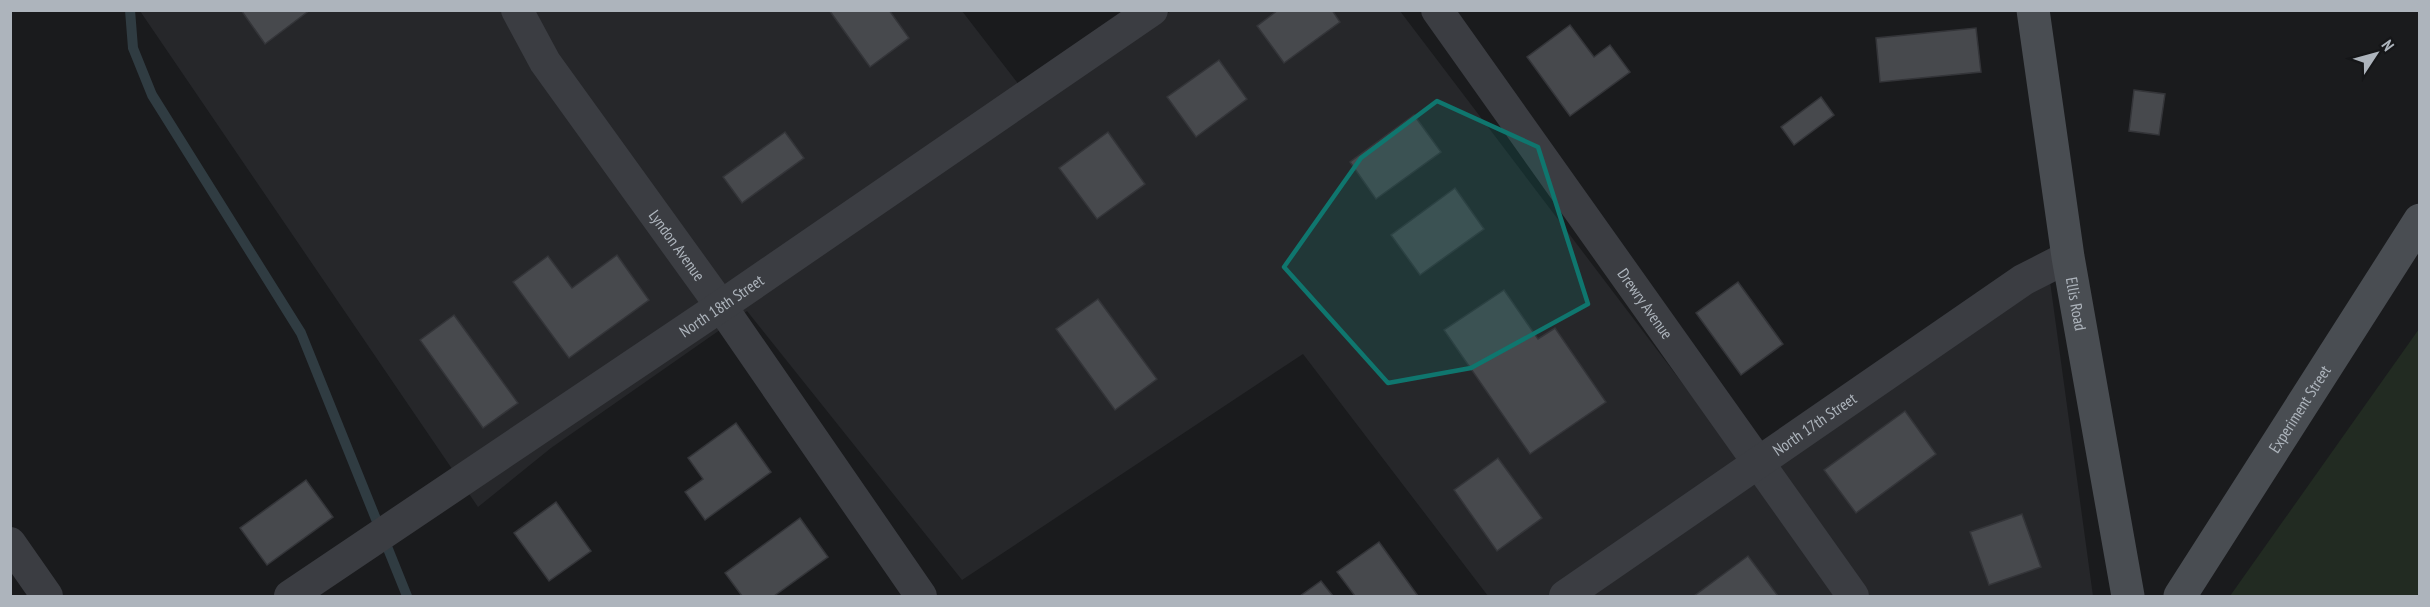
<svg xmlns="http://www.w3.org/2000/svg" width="2430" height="607" font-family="'PT Sans Narrow',sans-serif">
  <rect width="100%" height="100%" fill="#1a1b1d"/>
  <!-- built -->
  <path fill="#26272a" d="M 140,11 L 962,11 L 1033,103 L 1171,11 L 1400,11 L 1749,471 L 2046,252 L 2093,596 L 1488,596 L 1303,354 L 962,580 L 747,311 L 551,448 L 478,507 Z"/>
  <!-- green -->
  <path fill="#222b22" d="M 2419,329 L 2419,596 L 2230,596 Z"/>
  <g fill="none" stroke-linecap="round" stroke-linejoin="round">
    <!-- stream -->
    <path stroke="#303c42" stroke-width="10" d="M 130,10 L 133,48 L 152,95 L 301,333 L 407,596"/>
  </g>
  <!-- building -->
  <g fill="#47494d" stroke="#343539" stroke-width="1.5">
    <path d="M 241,10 L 310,10 L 265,44 Z"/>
    <path d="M 829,10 L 889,10 L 909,38 L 870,67 Z"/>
    <path d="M 1278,10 L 1332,10 L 1340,22 L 1284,63 L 1257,26 Z"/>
    <path d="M 1570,25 L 1594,57 L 1610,45 L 1630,72 L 1570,116 L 1527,57 Z"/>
    <path d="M 1976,28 L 1981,72 L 1880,82 L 1876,38 Z"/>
    <path d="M 1219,60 L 1247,99 L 1196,137 L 1167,97 Z"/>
    <path d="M 2134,90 L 2165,94 L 2159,135 L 2129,131 Z"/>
    <path d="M 1821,97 L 1834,115 L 1794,145 L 1781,127 Z"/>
    <path d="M 1414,115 L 1441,152 L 1376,199 L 1350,162 Z"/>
    <path d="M 785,132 L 804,158 L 742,203 L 723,177 Z"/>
    <path d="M 1108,132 L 1145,184 L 1097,219 L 1059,168 Z"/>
    <path d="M 1455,188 L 1484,229 L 1420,275 L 1391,235 Z"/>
    <path d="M 617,255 L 649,300 L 569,358 L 513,282 L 548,256 L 572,288 Z"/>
    <path d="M 1738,282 L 1783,344 L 1741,375 L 1696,313 Z"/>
    <path d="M 1504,290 L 1538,339 L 1555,328 L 1606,402 L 1530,454 L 1444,330 Z"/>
    <path d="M 1098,299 L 1157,379 L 1115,410 L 1056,329 Z"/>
    <path d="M 454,315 L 518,403 L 483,428 L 420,340 Z"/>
    <path d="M 1905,411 L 1936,454 L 1856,513 L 1824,470 Z"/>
    <path d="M 736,423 L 771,472 L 705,520 L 685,492 L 703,479 L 688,458 Z"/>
    <path d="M 1498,458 L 1542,518 L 1497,551 L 1454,490 Z"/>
    <path d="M 306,480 L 333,517 L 267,565 L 240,528 Z"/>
    <path d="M 556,502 L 591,551 L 549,581 L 514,533 Z"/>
    <path d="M 2022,514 L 2041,567 L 1989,585 L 1970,532 Z"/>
    <path d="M 800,518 L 828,557 L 774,596 L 742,596 L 725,573 Z"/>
    <path d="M 1379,542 L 1418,596 L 1355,596 L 1337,572 Z"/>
    <path d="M 1748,556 L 1778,596 L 1694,596 Z"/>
    <path d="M 1321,581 L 1333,596 L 1300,596 Z"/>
  </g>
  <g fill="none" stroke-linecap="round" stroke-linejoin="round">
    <!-- street -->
    <g stroke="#3b3d42" stroke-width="32">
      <path id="s1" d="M 517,10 L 545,62 L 721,306 L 921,596"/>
      <path id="s2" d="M 1437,10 L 1853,596"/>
      <path d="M 10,543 L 47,596"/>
      <path id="s3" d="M 290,596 L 721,306 L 1152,10"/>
      <path id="s4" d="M 1565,596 L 2023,280 L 2068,257"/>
    </g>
    <!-- secondary -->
    <g stroke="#494d52" stroke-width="33">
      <path id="s5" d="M 2033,10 L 2068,257 L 2128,596"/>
      <path id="s6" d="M 2180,596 L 2420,220"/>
    </g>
  </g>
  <!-- marked area -->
  <path fill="#0f766e" fill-opacity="0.2" stroke="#0f766e" stroke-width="4.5" stroke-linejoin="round" d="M 1437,101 L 1538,147 L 1588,304 L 1471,368 L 1388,383 L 1284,267 L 1361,158 Z"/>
  <g text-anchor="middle" stroke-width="4.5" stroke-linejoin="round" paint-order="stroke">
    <!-- street labels -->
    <g font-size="16" fill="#adb4bc" stroke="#151618">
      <text dy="6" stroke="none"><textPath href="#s1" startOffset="285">Lyndon Avenue</textPath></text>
      <text dy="6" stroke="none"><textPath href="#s2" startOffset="360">Drewry Avenue</textPath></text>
      <text dy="6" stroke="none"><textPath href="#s5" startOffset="297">Ellis Road</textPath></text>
      <text dy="6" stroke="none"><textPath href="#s3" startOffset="520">North 18th Street</textPath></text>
      <text dy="6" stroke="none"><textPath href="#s6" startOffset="222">Experiment Street</textPath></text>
      <text dy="6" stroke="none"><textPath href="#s4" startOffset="303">North 17th Street</textPath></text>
    </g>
  </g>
  <!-- border -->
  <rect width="2430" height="607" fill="none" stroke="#adb4bc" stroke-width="24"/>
  <!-- north arrow -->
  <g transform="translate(2376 54) rotate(54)" stroke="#151618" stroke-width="4.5" paint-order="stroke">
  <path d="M0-4.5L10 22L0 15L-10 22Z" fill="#adb4bc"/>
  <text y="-9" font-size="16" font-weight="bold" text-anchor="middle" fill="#adb4bc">N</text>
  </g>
</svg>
